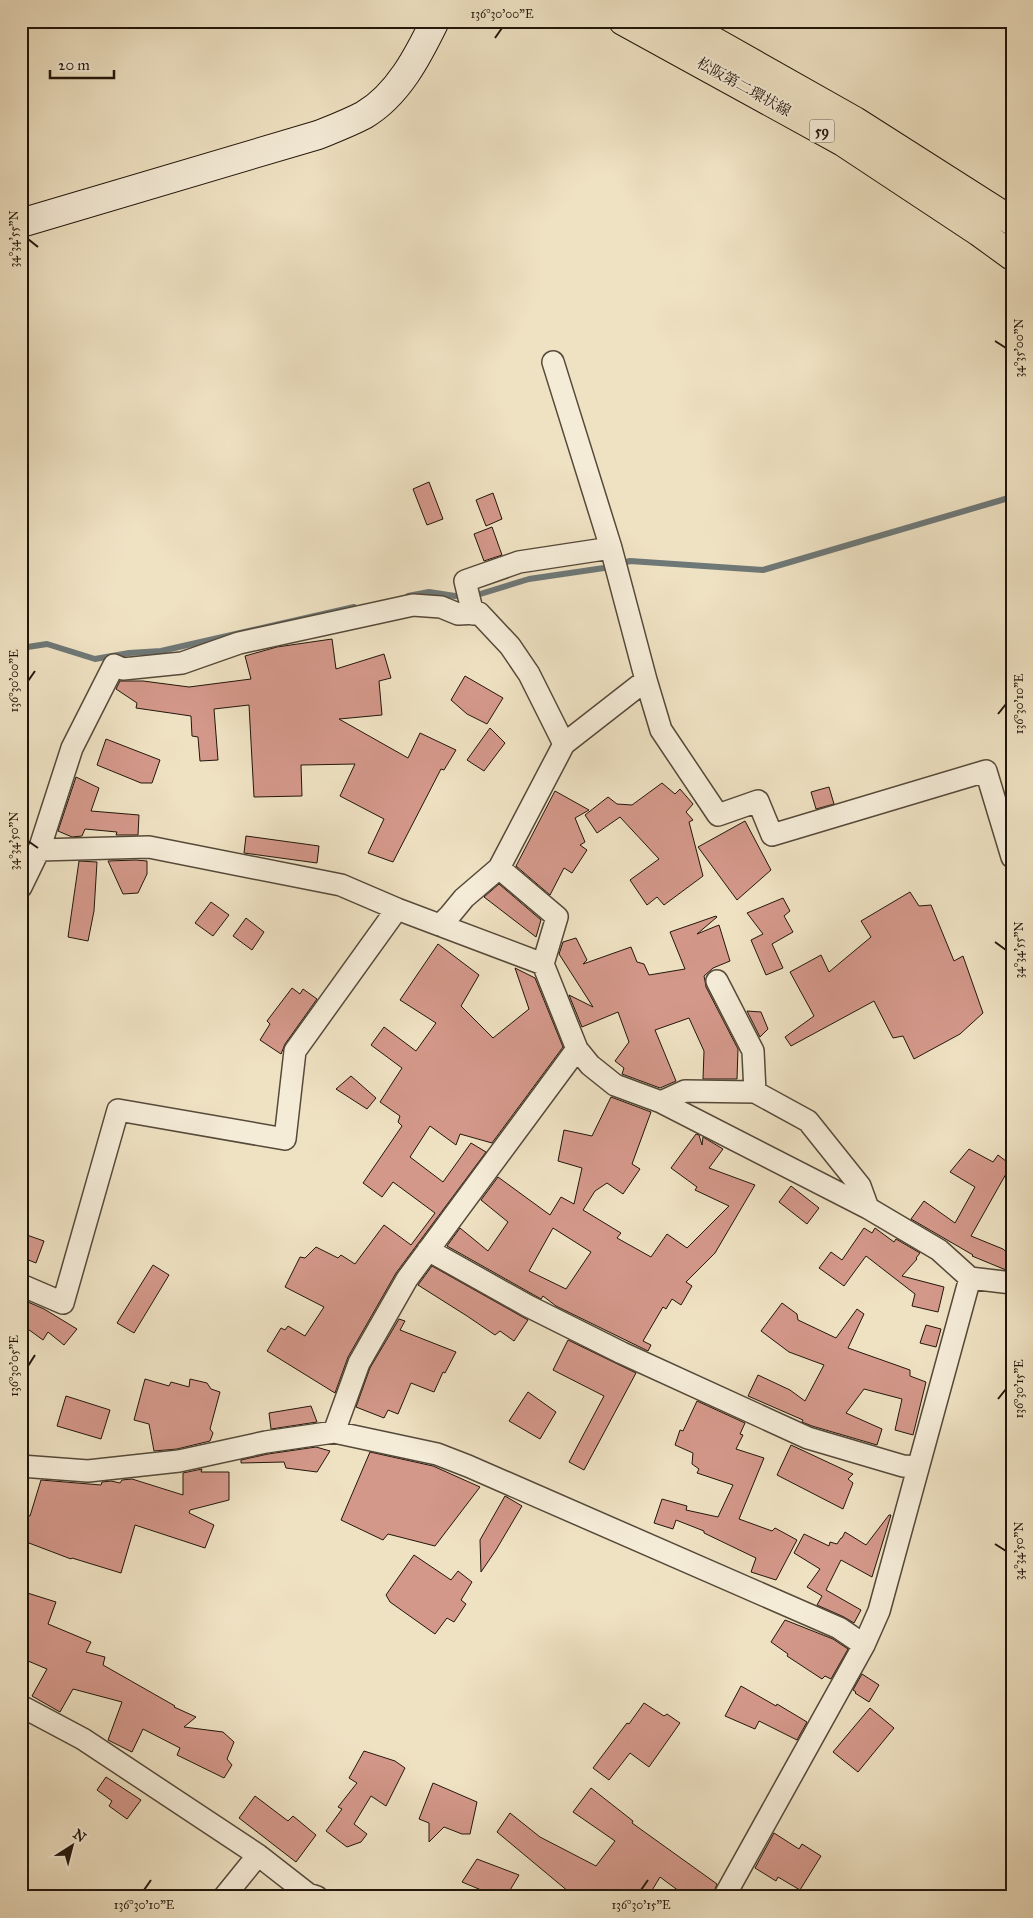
<svg xmlns="http://www.w3.org/2000/svg" width="1033" height="1918" font-family="'IM FELL Great Primer','Noto Serif JP',serif">
	<rect width="100%" height="100%" fill="#efe2c3"/>
	<filter id="stains"><feTurbulence type="fractalNoise" baseFrequency=".004" numOctaves="4"/><feColorMatrix values="0 0 0 0 .2 0 0 0 0 .09 0 0 0 0 .02 0 0 0 .5 -.17"/></filter>
	<radialGradient id="worn" r=".72"><stop offset=".6" stop-color="#630" stop-opacity="0"/><stop offset="1" stop-color="#630" stop-opacity=".3"/></radialGradient>
	<g fill="none" stroke-linecap="round" stroke-linejoin="round">
		<path stroke="#6e7877" stroke-width="6" d="M408,596L429,592L455,596L477,595L529,579L604,568L630,561L763,570L1012,497
			M21,648L47,644L95,659L129,653L161,651L354,607"/>
	</g>
	<path fill="#d4988a" stroke="#22160b" fill-rule="evenodd" d="M429,482L443,519L427,525L413,489Z
		M493,493L502,519L486,526L476,500Z
		M492,527L502,555L484,561L474,534Z
		M332,639L336,669L384,654L391,678L379,681L382,715L339,719L408,758L420,733L456,750L444,770L441,769L393,862L368,853L384,819L340,796L355,764L301,765L302,796L254,797L249,705L214,709L218,760L200,761L198,737L192,736L191,716L136,708L137,703L116,689L120,681H143L189,687L251,679L245,656L277,647Z
		M465,676L503,698L487,724L467,714L451,700Z
		M490,728L505,743L484,771L467,760Z
		M106,739L160,760L152,783H141L97,765Z
		M76,777L99,788L91,811L139,815L138,835H116L117,832L85,829L82,836L72,837L58,831Z
		M662,783L675,794L680,789L693,804L686,812L693,820L689,822L703,876L664,905L657,897L647,905L630,880L659,859L620,817L597,833L585,815L608,797L617,804L632,805Z
		M829,787L834,804L816,809L811,792Z
		M555,791L589,810L575,818L585,842L580,845L587,850L572,873L564,868L550,895L516,866Z
		M745,821L771,870L737,900L698,847Z
		M246,836L319,846L317,863L244,853Z
		M136,860L147,861V874L138,893L123,894L108,861Z
		M79,861L97,862L94,911L88,941L68,937Z
		M499,884L541,920L536,937L484,897Z
		M910,892L919,906L931,905L954,961L963,956L983,1013L960,1034L914,1059L903,1036L893,1038L874,1001L791,1046L785,1037L814,1016L790,972L821,955L829,972L871,937L861,921Z
		M783,898L790,911L784,916L793,932L772,944L783,968L766,975L751,940L763,934L747,913Z
		M211,902L229,915L213,936L195,923Z
		M716,916L717,917L697,934L719,925L730,961L713,968L704,976L705,981L706,987L738,1049L737,1079H703L704,1051L689,1018L655,1030L676,1081L660,1088L622,1074L624,1068L615,1061L629,1042L618,1012L582,1027L569,995L593,1007L559,954L563,942L576,938L587,960L583,964L631,947L637,962L644,964L649,975L685,969L670,932Z
		M246,918L264,932L252,950L233,936Z
		M438,944L479,975L461,1006L493,1038L529,1009L515,968L535,978L563,1047L492,1143L460,1134L456,1145L430,1126L410,1157L443,1182L471,1143L486,1152L396,1273L348,1357L335,1393L267,1351L281,1328L285,1330L288,1326L305,1336L324,1307L285,1287L300,1257L305,1258L316,1247L338,1258L341,1255L355,1264L384,1225L411,1245L435,1213L393,1182L382,1197L363,1183L402,1126L398,1122L400,1116L380,1102L402,1068L371,1045L384,1027L416,1051L436,1023L400,1000Z
		M292,988L300,994L303,989L317,999L285,1044L281,1054L260,1040L270,1024L267,1021Z
		M747,1011L761,1012L768,1029L760,1037Z
		M351,1076L376,1098L367,1109L336,1089Z
		M611,1097L651,1112L632,1164L640,1169L623,1194L607,1183L595,1191L583,1210L621,1233L617,1238L651,1257L667,1234L687,1248L729,1206L695,1190L697,1187L671,1168L696,1134L699,1135L702,1145L703,1137L723,1149L709,1168L755,1185L715,1253L686,1282L692,1286L681,1305L672,1299L666,1309L663,1307L643,1341L651,1345L648,1351L556,1306L543,1296L541,1299L534,1295L447,1246L460,1228L488,1251L508,1222L481,1200L498,1177L550,1215L561,1197L574,1204L582,1168L558,1161L564,1130L592,1136ZM553,1228L591,1252L566,1289L529,1271Z
		M969,1149L993,1162L998,1155L1011,1165L971,1236L1003,1249L1011,1256L1006,1270L972,1256L973,1255L911,1219L924,1201L955,1223L975,1187L950,1172Z
		M791,1186L819,1208L807,1224L779,1202Z
		M864,1228L872,1233L875,1228L894,1242L896,1239L920,1253L916,1258L917,1259L902,1276L944,1287L938,1312L912,1306L915,1294L866,1256L844,1286L819,1268L831,1252L842,1260Z
		M21,1233L44,1241L36,1263L21,1257Z
		M153,1265L169,1275L134,1333L117,1323Z
		M432,1266L528,1320L514,1341L500,1331L495,1335L467,1316L418,1285Z
		M21,1299L44,1309L77,1329L64,1345L48,1332L43,1340L21,1324Z
		M782,1303L797,1314L798,1320L836,1338L857,1309L864,1314L848,1348L910,1370V1376L926,1382L913,1435L895,1430L902,1399L864,1389L846,1413L882,1429L877,1445L812,1426L802,1422L803,1420L748,1396L758,1375L790,1390L805,1401L824,1365L789,1352L761,1331Z
		M399,1319L405,1321L400,1330L456,1352L445,1373L443,1372L434,1392L411,1383L398,1414L388,1410L384,1418L356,1407L370,1368Z
		M926,1325L941,1329L936,1347L920,1343Z
		M568,1340L636,1373L584,1470L569,1462L604,1396L553,1370Z
		M145,1379L169,1386L171,1382L189,1387L190,1379L207,1383L211,1389L220,1392L210,1429L213,1433L210,1441L177,1449L154,1451L149,1424L134,1420Z
		M528,1392L556,1412L540,1439L509,1421Z
		M66,1396L110,1410L101,1439L57,1426Z
		M697,1401L745,1423L740,1434L743,1435L736,1449L764,1458L739,1519L772,1531L775,1528L797,1540L776,1580L751,1572L756,1558L704,1533V1531L676,1520L673,1529L654,1523L662,1499L687,1506L686,1510L718,1517L733,1485L697,1473L699,1469L692,1464L693,1453L675,1445L680,1430L683,1431Z
		M311,1406L317,1422L271,1429L269,1413Z
		M791,1445L853,1474L848,1479L853,1483L843,1509L777,1475Z
		M316,1447L330,1451L317,1472L286,1468L284,1462L241,1463V1460L268,1454Z
		M370,1452L433,1466L480,1487L435,1546L388,1534L383,1540L341,1520Z
		M202,1469L201,1472H229V1500L190,1510L189,1513L214,1525L205,1548L135,1525L121,1573L72,1558L71,1559L21,1540V1514L30,1516L41,1480L101,1485L102,1482L111,1481L120,1483L122,1480L132,1479L183,1495V1473Z
		M505,1496L522,1506L496,1550L481,1572L480,1540Z
		M889,1515H891L872,1577L841,1560L826,1590L861,1610L854,1623L844,1617L817,1605L822,1596L807,1587L820,1569L794,1553L804,1534L829,1546L830,1542L837,1544L841,1538H842L845,1532L866,1545Z
		M414,1555L451,1580L458,1571L472,1582L461,1600L466,1604L454,1622L447,1618L435,1634L390,1602L386,1595Z
		M21,1591L56,1602L48,1624L91,1642L86,1652L105,1657L103,1665L175,1706L174,1707L196,1717L184,1727L223,1732L234,1742L227,1759L232,1765L224,1778L177,1755L180,1748L143,1729L132,1752L108,1740L122,1702L73,1689L60,1712L32,1696L47,1669L21,1658V1650L27,1632L21,1629Z
		M785,1620L833,1639L848,1649L831,1679L825,1676L822,1679L787,1656L788,1654L771,1642Z
		M862,1674L879,1685L869,1702L855,1693L856,1692L853,1690Z
		M741,1686L776,1706L777,1704L807,1722L797,1740L759,1721L755,1729L725,1716Z
		M644,1703L664,1716L667,1714L680,1723L649,1767L630,1753L609,1780L593,1768L627,1723L629,1724Z
		M870,1708L894,1728L858,1772L833,1752Z
		M364,1751L395,1761L405,1768L386,1806L371,1796L354,1824L367,1834L361,1842L347,1847L326,1831L342,1809L338,1807L357,1783L349,1778Z
		M106,1777L141,1800L127,1819L109,1806L112,1801L97,1790Z
		M433,1783L477,1802L470,1834H462L444,1827L429,1842V1823L419,1819Z
		M591,1788L633,1821L632,1823L717,1884L712,1897H687L660,1877L648,1897H575L497,1832L510,1813L540,1837L596,1866L615,1841L573,1812Z
		M255,1796L288,1821L293,1816L316,1835L296,1862L239,1818Z
		M774,1833L799,1849L802,1844L821,1856L800,1890L778,1877L776,1881L755,1868Z
		M477,1859L519,1875L506,1897H498L462,1882Z"/>
	<g fill="none" stroke-linecap="round" stroke-linejoin="round">
		<defs>
			<path id="street" d="M553,362L611,548L646,680
				M473,614L465,581L519,562L611,548
				M1012,857L986,771L772,835L758,801L718,815L661,730L646,680L564,744L499,868L557,917L543,964L577,1049L590,1065L615,1085L661,1102L868,1208L939,1250L970,1278L1012,1283
				M30,858L39,850L149,847L341,885L397,909L543,964
				M21,887L39,850L72,748L114,665L123,669L182,663L239,643L413,605L441,607L458,614L479,613L510,646L529,674L564,744
				M440,925L450,915L464,898L499,868
				M717,981L753,1051L755,1092
				M661,1102L685,1091L755,1092L808,1121L860,1186L868,1208
				M428,1250L528,1306L622,1353L808,1438L903,1466L918,1467
				M21,1285L63,1303L118,1110L285,1139L295,1051L397,909
				M334,1432L359,1363L407,1279L577,1049
				M21,1466L88,1471L179,1461L266,1442L334,1432L437,1454L468,1466L839,1628L864,1645
				M21,1706L83,1739L258,1855L308,1894L317,1897
				M224,1897L258,1855
				M724,1897L864,1645L879,1611L970,1278"/>
			<path id="secondary" d="M21,223L318,135C333,129 349,123 364,115C398,95 418,56 435,21"/>
			<path id="primary" d="M623,21L843,142L979,232L1012,256
				M678,21L855,121L1012,221"/>
		</defs>
		<use href="#street" stroke="#554939" stroke-width="24"/>
		<use href="#secondary" stroke="#22160b" stroke-width="30"/>
		<use href="#primary" stroke="#22160b" stroke-width="30"/>
		<use href="#street" stroke="#f5ecd8" stroke-width="21"/>
		<use href="#secondary" stroke="#f5ecd8" stroke-width="28"/>
		<use href="#primary" stroke="#efe2c3" stroke-width="28"/>
	</g>
	<path fill="none" stroke="#22160b" stroke-width="2" d="M495,38L502,28M28,239L38,247M995,341L1006,348M28,681L35,671M998,714L1006,704M28,841L38,848M995,942L1006,950M28,1366L35,1355M998,1399L1006,1389M995,1544L1006,1551M144,1890L151,1880M641,1890L648,1880"/>
	<g text-anchor="middle" dominant-baseline="central" stroke-width="4" stroke-linejoin="round" paint-order="stroke">
		<rect fill="#f5ecd8" stroke="#615648" stroke-width="1" x="809.5" y="119.5" width="25" height="23" rx="4"/>
		<g font-size="14" font-weight="bold" fill="#22160b">
			<text x="822" y="131">59</text>
		</g>
		<g font-size="15" fill="#22160b" stroke="#f5ecd8">
			<text transform="translate(744 87) rotate(29)">松阪第二環状線</text>
		</g>
	</g>
	<rect width="1033" height="1918" fill="none" stroke="#efe2c3" stroke-width="55"/>
	<g transform="translate(72 1846) rotate(36)" stroke="#f5ecd8" stroke-width="4" paint-order="stroke">
	<path d="M0-4L9 19L0 12L-9 19Z" fill="#22160b"/>
	<text y="-8" font-size="14" font-weight="bold" text-anchor="middle" fill="#22160b">N</text>
	</g>
	<path d="M50 70v8h64v-8" fill="none" stroke="#22160b" stroke-width="2.5"/>
	<text x="58" y="70" font-size="15" fill="#22160b" stroke="#f5ecd8" stroke-width="4" paint-order="stroke">20 m</text>
	<rect x="28" y="28" width="978" height="1862" fill="none" stroke="#22160b" stroke-width="2"/>
	<g font-size="12" text-anchor="middle" fill="#22160b">
		<text x="502" y="18">136°30'00"E</text>
		<text transform="translate(14 239) rotate(-90)" y="4">34°34'55"N</text>
		<text transform="translate(1019 348) rotate(-90)" y="4">34°35'00"N</text>
		<text transform="translate(14 681) rotate(-90)" y="4">136°30'00"E</text>
		<text transform="translate(1019 704) rotate(-90)" y="4">136°30'10"E</text>
		<text transform="translate(14 841) rotate(-90)" y="4">34°34'50"N</text>
		<text transform="translate(1019 950) rotate(-90)" y="4">34°34'55"N</text>
		<text transform="translate(14 1366) rotate(-90)" y="4">136°30'05"E</text>
		<text transform="translate(1019 1389) rotate(-90)" y="4">136°30'15"E</text>
		<text transform="translate(1019 1551) rotate(-90)" y="4">34°34'50"N</text>
		<text x="144" y="1909">136°30'10"E</text>
		<text x="641" y="1909">136°30'15"E</text>
	</g>
	<rect width="100%" height="100%" filter="url(#stains)"/>
	<rect width="100%" height="100%" fill="url(#worn)"/>
</svg>
